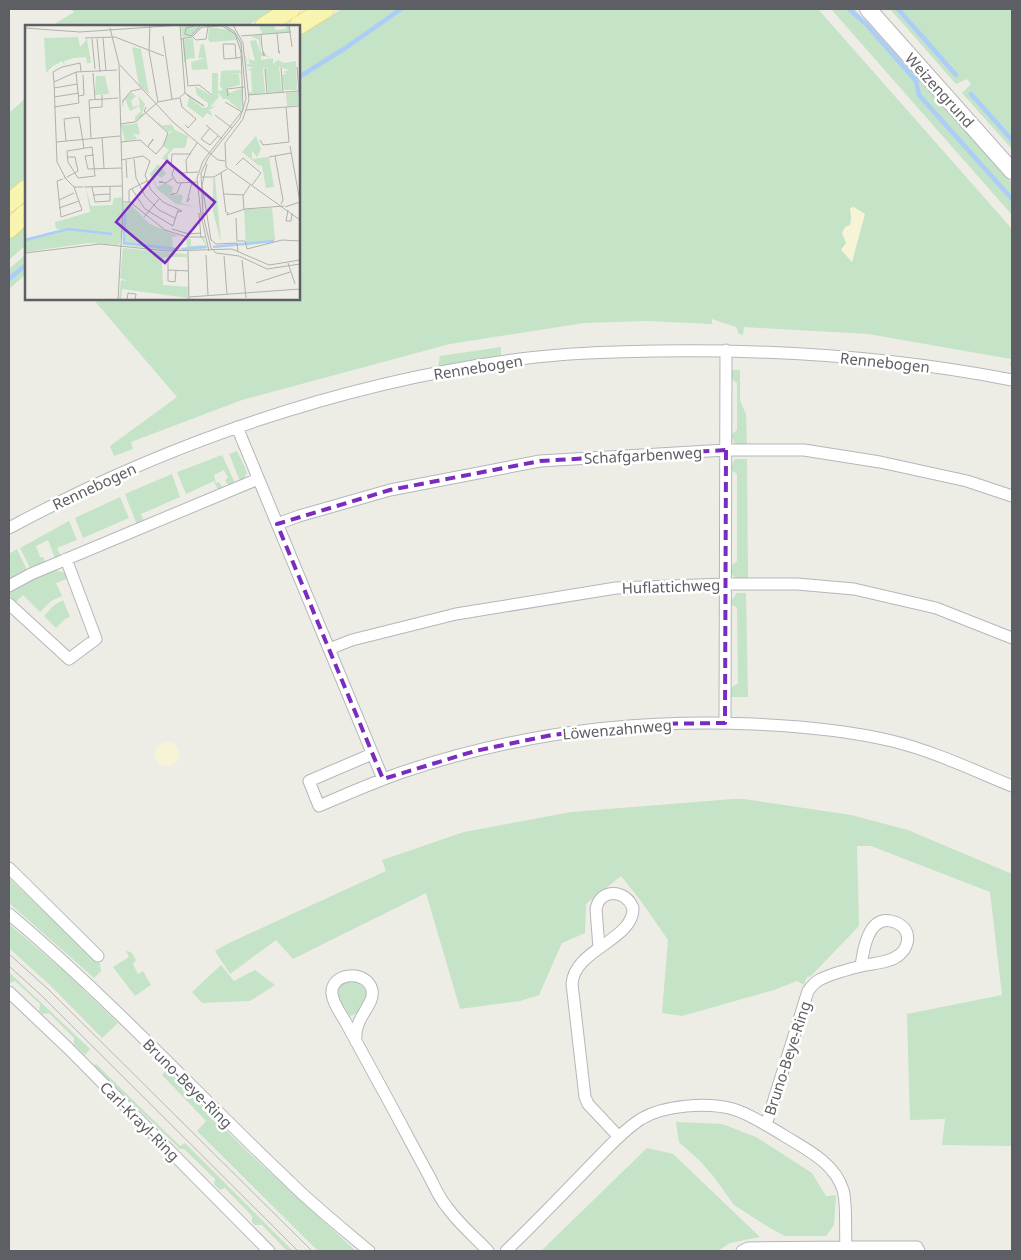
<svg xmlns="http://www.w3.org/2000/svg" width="1021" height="1260" font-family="'Noto Sans',sans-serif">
	<rect width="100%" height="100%" fill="#eeede5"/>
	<path fill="#c4e3c7" d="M71,9H274L247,26H51L74,12Z
		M342,9H818L1012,229V366H1010L1011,359L868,334L744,327L743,335L739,334L736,327L712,319V324L646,321L584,323L450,344L242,400L131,442L133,449L114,456L110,446L177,397L93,299H299V36Z
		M831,9H854L932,91L1012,183V215Z
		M890,9H1012V149L962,93L971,84L967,79L956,84Z
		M26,98V178L9,192V113Z
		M26,222V245L9,260V238Z
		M26,254V274L9,289V269Z
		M501,347V357L438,366L440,356Z
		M730,370H740V400L746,414L747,445L735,444L731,435L737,430V383L731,378Z
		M237,451L247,472L244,479L240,481L229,454Z
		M222,455L235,483L229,486L225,480L228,478L224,470L214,475L216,483L219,482L223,488L218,490L214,481L186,494L177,472Z
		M735,459H747L748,580H737L731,573V566L737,561V474L730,469Z
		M172,474L180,497L141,514L144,521L137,525L125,494Z
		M120,497L129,518L83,538L75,518Z
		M69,521L77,540L57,548L61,556L55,558L48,540L36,546L40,557H43L46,563L30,568L20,548Z
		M17,549L27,570L9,579V554Z
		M55,570L66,573L69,578L56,583L62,596L51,601L40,612L23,595L15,603L11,599L9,591Z
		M737,593H746L748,697H731L732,687L738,683L737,608L731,604V601Z
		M63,600L70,617L65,619L56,628L44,616L53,606Z
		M733,799H744L851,815L908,830L1012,874V1146L942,1145L945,1119L910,1120L907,1014L1002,995L990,892L871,846H857L859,926L811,976L807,977L804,985L797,981L774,990L682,1016L662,1013L668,940L641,901L621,876L586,904L585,933L562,943L539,995L520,1001L460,1009L426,893L293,959L276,940L230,974L215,951L229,943L386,871L382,860L464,832L571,812Z
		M9,878L100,964L101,971L94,978L9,903Z
		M9,924L64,971L118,1023L102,1038L52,987L9,948Z
		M126,951L131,952L136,960L133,964L138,974L143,971L151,985L135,996L113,967L129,957Z
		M221,965L234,981L255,970L275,985L250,1001L202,1003L192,992Z
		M9,972L90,1049L85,1055L74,1044V1038L49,1013L43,1014L39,1011L40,1004L15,981L10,983L9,982Z
		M349,980L358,982L366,990C366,1000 360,1014 350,1016C341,1002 329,990 349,980Z
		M96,1064L180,1146L185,1143L293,1251H287L262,1225H255L252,1222V1216L225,1188L220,1190L214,1184L215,1179L184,1149H180L94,1066Z
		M166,1071L252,1156L356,1251H318L197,1131L206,1121L162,1075Z
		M676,1122L722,1124L756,1137L812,1173L826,1196L836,1195L834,1225L826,1236H785L770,1228L734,1205L714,1177L700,1161L679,1142Z
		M647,1148L673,1154L760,1237L730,1243L718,1251H541Z"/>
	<path fill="#f7f3d7" d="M854,207L865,214L852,262L841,250L846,243L842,233L845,227L850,225L851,219L850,208Z
		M155 754a12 12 0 1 1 24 0a12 12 0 1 1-24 0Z"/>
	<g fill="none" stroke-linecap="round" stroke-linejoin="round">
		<path stroke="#abcdf7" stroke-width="4.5" d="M849,9L866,24L916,81L919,95L1012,199
			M898,9L956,75
			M299,77L344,49L401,9
			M971,94L1012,140
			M9,279L26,265"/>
		<defs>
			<path id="minor" d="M237,427L383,779
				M277,524L299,516L390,490L540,461L726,450H804L880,462L967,481L1012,496
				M9,528C167,443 341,383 520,359C565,353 610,352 655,351C776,349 894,357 1012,380
				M9,586L31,574L258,479
				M9,604L69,659L96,639L66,559
				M329,649L352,640L456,614L616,588L725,584H797L854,589L936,608L1012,638
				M725,723L726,350
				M372,754L309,781L319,806C347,794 374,782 403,772C515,734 635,719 753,724C799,726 847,730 892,741C933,751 973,770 1012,786
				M9,868L98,956
				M9,914C108,997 195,1092 289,1181C314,1206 342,1228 369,1251
				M599,948L596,909C600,888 626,889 633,908C634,940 574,949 572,984L585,1097L588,1104L619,1137
				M9,992L68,1048L269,1251
				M356,1042C353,1017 375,1006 372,990C367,969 330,972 332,994C333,1003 340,1013 345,1021C357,1043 369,1065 381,1087C397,1116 412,1145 428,1174C434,1185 439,1198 447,1207C458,1223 475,1237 488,1251
				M766,1125L808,991C811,987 815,982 819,980C831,974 853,968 866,965C877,963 891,962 899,955C907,949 911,937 904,928C900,924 896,922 891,921C868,916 863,951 861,966
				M506,1251C534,1224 561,1196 588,1168C605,1151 621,1132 641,1119C664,1105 707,1102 733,1109C750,1114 768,1126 783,1135C806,1149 835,1163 843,1190C847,1202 845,1233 846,1247
				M742,1251L748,1248L846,1247H917L919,1251"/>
			<path id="secondary" d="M868,9L1012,171"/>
			<path id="primary" d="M264,26L291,9
				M298,26L325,9
				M9,203L26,189
				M9,229L26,213"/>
		</defs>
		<use href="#minor" stroke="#b5b6bb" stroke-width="13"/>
		<use href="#secondary" stroke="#b6b8bd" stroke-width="18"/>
		<use href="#primary" stroke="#e5d067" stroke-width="19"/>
		<use href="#minor" stroke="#fff" stroke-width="11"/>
		<use href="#secondary" stroke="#fff" stroke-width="16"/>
		<use href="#primary" stroke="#f8f5b0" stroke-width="18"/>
		<path stroke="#b5b6b6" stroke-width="1" d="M9,954L48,989L312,1251
			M9,966L42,996L298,1251"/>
	</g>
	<path fill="none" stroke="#7b2cbf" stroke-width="4" stroke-dasharray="10 6" stroke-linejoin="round" d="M726,450L725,723L649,724L552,735L475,751L383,779L277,524L390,490L540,461Z"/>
	<g text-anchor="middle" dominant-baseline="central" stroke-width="5" stroke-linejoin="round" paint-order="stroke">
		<g font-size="15" fill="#5d5f64" stroke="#fff">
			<text transform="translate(940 90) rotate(48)">Weizengrund</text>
			<text transform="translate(885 362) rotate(6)">Rennebogen</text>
			<text transform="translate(478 367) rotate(-9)">Rennebogen</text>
			<text transform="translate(643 455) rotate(-3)">Schafgarbenweg</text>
			<text transform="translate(94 486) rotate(-25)">Rennebogen</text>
			<text transform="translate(671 586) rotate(-2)">Huflattichweg</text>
			<text transform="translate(617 729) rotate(-5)">Löwenzahnweg</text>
			<text transform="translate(787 1058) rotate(-72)">Bruno-Beye-Ring</text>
			<text transform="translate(188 1083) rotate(45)">Bruno-Beye-Ring</text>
			<text transform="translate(140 1121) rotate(45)">Carl-Krayl-Ring</text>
		</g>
	</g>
	<g transform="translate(25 25)">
		<rect width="275" height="275" fill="#eeede5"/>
		<path d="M160,0H199L206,4L213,11L215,16L217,26L218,40L214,17L211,11L206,5L212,15L185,17L183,14L184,2L205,5L196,0L177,1L167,11L158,13L156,2ZM234,0H248L251,5L261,4V0H264L265,7L237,9ZM235,10L236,27H235L245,32L236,31V35L248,33V39L253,35L259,38L271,36L272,65H259L257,50L262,48L257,47L265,45L254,42L257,67L243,68L240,43L238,44L240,68L224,70L223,65L224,67H227L226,46L221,43L224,44L229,42H222L220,31H221L222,39H226L224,38L222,20L224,34L230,36L225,16L231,15L235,27L234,15L225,11ZM53,12L55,22L62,14L66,38H62L61,32L49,33L39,36L40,41L37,36L28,41L21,48L19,13ZM168,13L170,33L162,34L159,38L158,15ZM176,19H179L183,44L167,45L166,37L180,33H173ZM107,22L116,24L124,69L114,60ZM214,45L217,48L207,49H214L215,60L202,63L204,68L218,63L216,86L202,74H198L193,67L194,72L185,82L191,81L183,86H186L187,91L182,88L178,93L162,81L164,72L178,83L183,82V78L172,70L170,61L187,71V48H193V66L198,65L195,61L196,46ZM71,51H80L84,69L70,70ZM106,67L111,71L106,76L108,82L115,80L113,71L120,79L117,88L120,89L110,96V92L116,86L114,81L105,86L100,74L97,83V76ZM273,67L274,80L262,81L261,68ZM120,89L112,98L115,107L113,110L108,108L112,114L100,116L96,100L110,99ZM140,92L134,97L136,100H146L142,93L150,105L163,111L160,123H149L143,130L144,139L137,133L144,125L138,121L144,108L149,106L143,107L133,98L134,97ZM231,111L236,124L232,132L227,126V134L235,133L236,137L235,133L244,132L249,162L241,163L237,141L233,140L217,127ZM133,139L141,148L137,153L132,150L129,155L132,162L141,158L148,162L146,171L155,169L158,171L156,178L171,182L151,179L132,164L125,149ZM188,153H190L196,218L188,186ZM61,163L66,181L87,180L89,173L97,172L98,206L94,220L64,218L0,227V214L37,204H31L30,197L65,187ZM103,177L125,199L153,211L147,212L148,223H162L161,213L166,214V221L181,220L176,213H179L183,223L147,226L98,220L99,179ZM247,183L250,215L221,221L219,184ZM98,223L162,229L161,236V232H139L137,239L138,260L164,262L163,273L97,264L96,275H94L96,255L103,256L95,253Z" fill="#c4e3c7"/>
		<path fill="none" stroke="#abcdf7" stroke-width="2.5" d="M99,212V218L151,224M99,212L100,189M0,215L43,204L87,209M188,222L249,216M157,224L181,222"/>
		<path fill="none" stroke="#b0b0ad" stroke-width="1" d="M125,0L124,26L133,77M173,0L161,3L160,9L166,11L176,0M199,0L209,6L216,18L221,74L215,93L183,133L176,148L178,190L186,223L191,228L214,231L242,244L275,239M208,0L218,18L224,75L218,94L200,118L201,142L275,195M264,0L267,22M0,3L55,7L156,0M85,3L94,39L98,185M252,8L254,28H255L253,25M236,10L237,22L238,27V30H240L238,27M138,11L147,74M216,11L266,7M168,12L171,15L181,14L183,2M60,13L90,12L139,31M78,13L81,46M67,14L70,44M72,14L75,47M156,14L167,12L177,2L197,1L210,9L216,27L218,85L178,136L172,153L176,190L184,226M158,14L163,60M211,33L210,19H198L199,34L213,33L216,32M95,40L148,97L193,135L200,136M272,42L275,81M256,43L258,67M240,44L242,69M68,48L70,74M29,57L28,47L37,42L55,38L56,46M162,61L174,60L187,70M29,63L52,59M160,68L179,81L162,70M223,70L274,66M54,71L59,70L58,50M203,71L202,64L219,62M29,72L54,68M155,73L157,82L171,94L163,103L160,100M97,77L106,66L116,64M200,77L217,87M29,82L54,78L51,47M64,83L77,82V70M221,85L275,81M190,90L207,103M95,99L110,97L133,77L154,73L160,68L155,0M181,100L197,114M185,103L176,114L185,120L193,111M77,112L79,143M66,113L64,75L93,73M235,115L238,120L264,117L261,82M41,116L39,94L54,92L59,123M31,117L95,111M96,117L115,115L131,129L138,121L143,108L119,86L121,82M265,121L275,177M67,122L70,151L53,153L43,137L42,126ZM123,122L124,120L128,115V114L124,120M166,129H147L146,141L156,148L173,147M69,130L60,131L63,144L97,143M250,131L258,175L256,179M244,132L266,128M109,134L111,153L120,171L134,185L150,193M96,135L118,131L125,136L120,150L126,165L138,177L157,186L152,187M101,135L102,153M182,139L177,160L186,215L191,219L212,218L213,227M211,140L218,133L236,148L227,160M149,144L147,150L152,158L172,157M162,148L161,135L172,118M196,148L201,188M39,151L41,154L32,137L29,57L51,47L92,45M42,152L53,146L50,132H42M177,152H189L202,144M38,154L32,156L36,192L57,185L49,162M41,154L49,162H58M138,157H134L141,158L148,153M59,162L97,161M67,162L70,177L85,176V161M107,164L120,184L148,201M149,168L146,170L152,168L156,158M199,169L219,170M68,170L85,169M165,173L162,177L167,157M34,175L49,168M98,177H105L140,205L162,212H180M104,177V165L122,156M260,182L275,177M34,183L54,176M219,184L218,171L225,160M263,185L261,196H266L267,188M203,187L202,190L220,184L259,181M174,188L176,213M119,192L134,174M211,193L212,216M148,201L153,185M147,204L164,209L176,208M212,216H220L222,224L257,215L275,216M163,226L164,275M0,228L75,219L143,226L207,224L244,240L275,235M181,230L183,270M199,231L202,269M143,235V256L150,257L151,245M217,235L221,273M263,238L270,259M143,245L164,246M231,258L265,247M164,272L275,264M93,275L98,184M102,275L103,268L111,269L110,275"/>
		<path fill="#7b2cbf" fill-opacity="0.15" stroke="#7b2cbf" stroke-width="2.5" d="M142,136L190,177L140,238L91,197Z"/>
		<rect width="275" height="275" fill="none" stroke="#5d5f64" stroke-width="2.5"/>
	</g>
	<rect width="1021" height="1260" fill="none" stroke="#5d5f64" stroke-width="20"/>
</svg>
